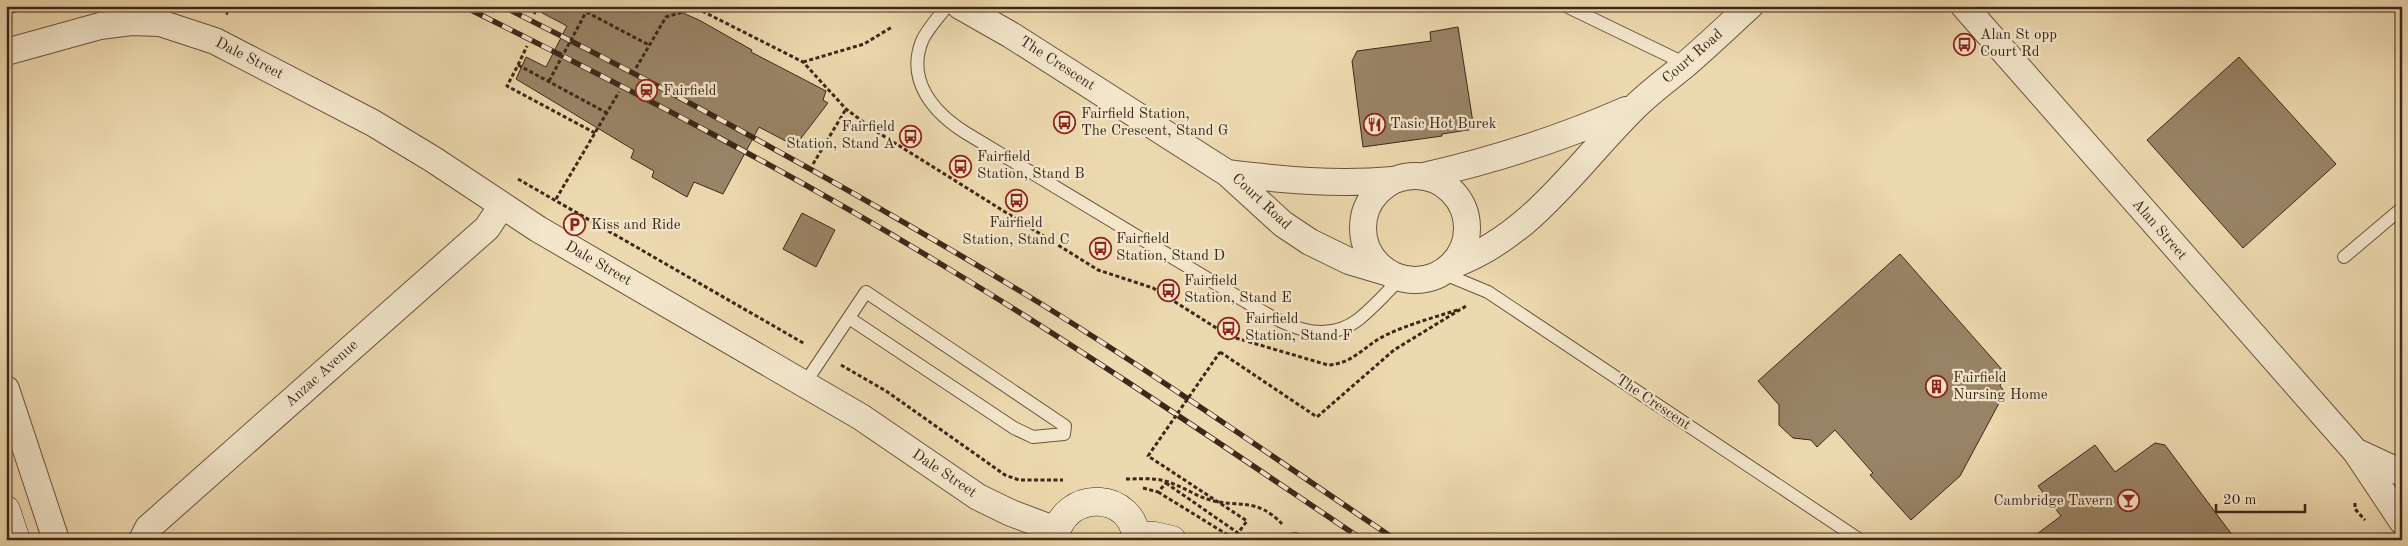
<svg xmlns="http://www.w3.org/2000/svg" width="2408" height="546" font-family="'Old Standard TT',serif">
	<rect width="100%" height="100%" fill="#edd9af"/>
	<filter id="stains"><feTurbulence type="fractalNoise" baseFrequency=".004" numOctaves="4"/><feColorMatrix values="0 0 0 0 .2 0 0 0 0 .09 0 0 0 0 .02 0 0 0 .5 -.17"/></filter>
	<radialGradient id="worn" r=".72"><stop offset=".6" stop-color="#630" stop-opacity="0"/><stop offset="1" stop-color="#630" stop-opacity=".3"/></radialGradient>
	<path fill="#998467" stroke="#3e2719" d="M529,6H667L699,20L752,50L751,52L826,91L823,100L828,103L795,146L759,127L723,194L694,182L687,197L652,177L654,171L631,158L634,150L516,79L526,57L546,67L567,26Z
		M1458,27L1474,129L1442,134V136L1363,147L1352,61L1357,51L1431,41L1430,32Z
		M2239,57L2336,164L2243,248L2147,140Z
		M802,213L835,230L816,267L783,249Z
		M1900,254L2005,373L2000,386L2005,392L1960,476L1911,520L1870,475L1873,473L1835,430L1817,447L1811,440L1793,438L1779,425V405L1758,381Z
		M2155,443L2165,445L2236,540H2029L2061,516L2038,486L2095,445L2115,472Z"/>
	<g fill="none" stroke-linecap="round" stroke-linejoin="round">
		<defs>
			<path id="service" d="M947,6C939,17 927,29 922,41C906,81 934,113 966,133L1243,300C1278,321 1321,349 1359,319C1374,307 1387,292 1401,278
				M1566,6L1686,64
				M2344,257L2402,208
				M1442,273L1488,292L1860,540
				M805,383L866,292L1065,426L1064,434L1033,437L1014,428L849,318
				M1295,540V539"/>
			<path id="minor" d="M960,6L1011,35L1227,173L1283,224L1310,242L1349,261L1386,272
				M1964,6L2356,452L2402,521
				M6,52L100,26L131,22L160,23L215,41L373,123L434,160L538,229L861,417L978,497L1011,513L1056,530
				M1227,173C1283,180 1337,185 1393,180
				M1363 228a52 52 0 1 1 104 0a52 52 0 1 1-104 0Z
				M1424,176C1494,160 1560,139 1626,110
				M1453,265C1533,235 1576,165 1635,107C1650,92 1668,79 1685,65C1707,46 1728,26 1750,6
				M6,389L56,540
				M2359,453L2402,473
				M142,540L148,528L487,228L501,207"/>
			<path id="secondary" d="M6,510L16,540
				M1136,536H1155L1172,540
				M1054,540C1064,485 1136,493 1136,540"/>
		</defs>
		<use href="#service" stroke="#6a543e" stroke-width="14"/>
		<use href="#minor" stroke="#6a543e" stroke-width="28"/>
		<use href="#secondary" stroke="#3e2719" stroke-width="29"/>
		<path stroke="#3e2719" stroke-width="3" stroke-dasharray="4 2.5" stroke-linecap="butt" d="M215,6L228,14
			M575,6L649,45
			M6,14L31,6
			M534,14L538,6
			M803,62L864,44L892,27
			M518,65L527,46
			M636,68L666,17L696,8L803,62L846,109L874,130L1098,270L1153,288L1229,336L1328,365C1353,364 1365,345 1386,335C1409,324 1436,317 1460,309
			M595,133L507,86L518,65L607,113
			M813,164L846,109
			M518,179L805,344
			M556,199L619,92
			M1220,352L1317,417L1394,350L1466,306
			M841,365L886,391L1005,475L1019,480H1063
			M1126,479C1138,479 1150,478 1161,480C1177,483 1192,494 1207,499C1238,509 1256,496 1282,524
			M1143,488L1158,492L1166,483
			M1158,492L1236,540
			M2355,503V509L2365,520"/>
		<use href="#service" stroke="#f3e6cb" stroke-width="12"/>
		<use href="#minor" stroke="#f3e6cb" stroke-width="26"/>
		<use href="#secondary" stroke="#f3e6cb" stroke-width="28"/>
		<defs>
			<path id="rail" d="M463,6C628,88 792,173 949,269C1090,354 1226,448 1363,540
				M502,6C684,97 864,196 1038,302C1160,377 1277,460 1396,540"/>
		</defs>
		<use href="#rail" stroke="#3e2719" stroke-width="5.5"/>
		<use href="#rail" stroke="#f3e6cb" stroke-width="4" stroke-dasharray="11" stroke-linecap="butt"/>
		<path stroke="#3e2719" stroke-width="3" stroke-dasharray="4 2.5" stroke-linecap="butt" d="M549,81L586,12
			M1166,483L1238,533L1247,521L1148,456L1220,352"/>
	</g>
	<defs>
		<symbol id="bus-ring" viewBox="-11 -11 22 22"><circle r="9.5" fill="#f3e6cb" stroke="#8f2418" stroke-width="1.5"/><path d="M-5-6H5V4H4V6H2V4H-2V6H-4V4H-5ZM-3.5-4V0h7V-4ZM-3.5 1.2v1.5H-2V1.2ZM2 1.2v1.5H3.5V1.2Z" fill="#8f2418"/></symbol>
		<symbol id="station-ring" viewBox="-11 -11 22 22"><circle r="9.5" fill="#f3e6cb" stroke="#8f2418" stroke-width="1.5"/><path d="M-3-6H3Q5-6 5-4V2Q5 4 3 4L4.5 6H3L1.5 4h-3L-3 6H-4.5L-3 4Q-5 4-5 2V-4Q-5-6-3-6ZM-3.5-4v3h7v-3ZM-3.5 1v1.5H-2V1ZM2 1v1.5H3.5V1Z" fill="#8f2418"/></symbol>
		<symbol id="restaurant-ring" viewBox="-11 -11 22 22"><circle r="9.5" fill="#f3e6cb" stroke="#8f2418" stroke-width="1.5"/><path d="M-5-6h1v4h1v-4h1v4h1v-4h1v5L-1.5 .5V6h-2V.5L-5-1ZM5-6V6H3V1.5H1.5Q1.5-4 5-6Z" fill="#8f2418"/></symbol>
		<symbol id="parking-ring" viewBox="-11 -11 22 22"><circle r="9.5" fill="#f3e6cb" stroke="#8f2418" stroke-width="1.5"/><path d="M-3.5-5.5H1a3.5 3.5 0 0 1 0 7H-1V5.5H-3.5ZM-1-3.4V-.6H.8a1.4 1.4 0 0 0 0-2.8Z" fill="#8f2418"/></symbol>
		<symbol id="building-ring" viewBox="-11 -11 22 22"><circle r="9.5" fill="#f3e6cb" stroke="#8f2418" stroke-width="1.5"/><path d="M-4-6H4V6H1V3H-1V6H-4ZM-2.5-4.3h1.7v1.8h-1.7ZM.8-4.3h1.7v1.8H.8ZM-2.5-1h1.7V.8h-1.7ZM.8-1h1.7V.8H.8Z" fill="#8f2418"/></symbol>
		<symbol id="bar-ring" viewBox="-11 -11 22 22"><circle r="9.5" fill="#f3e6cb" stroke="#8f2418" stroke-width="1.5"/><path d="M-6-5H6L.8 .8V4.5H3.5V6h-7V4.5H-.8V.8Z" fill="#8f2418"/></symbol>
	</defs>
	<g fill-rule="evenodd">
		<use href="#bus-ring" x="1952" y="32" width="25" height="25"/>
		<use href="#station-ring" x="634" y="78" width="25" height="25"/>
		<use href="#bus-ring" x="1052" y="110" width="25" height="25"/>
		<use href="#restaurant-ring" x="1362" y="112" width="25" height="25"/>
		<use href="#bus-ring" x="898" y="124" width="25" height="25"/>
		<use href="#bus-ring" x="948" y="154" width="25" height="25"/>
		<use href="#bus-ring" x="1004" y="188" width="25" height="25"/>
		<use href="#parking-ring" x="562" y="212" width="25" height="25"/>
		<use href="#bus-ring" x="1088" y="236" width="25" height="25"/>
		<use href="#bus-ring" x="1156" y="278" width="25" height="25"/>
		<use href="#bus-ring" x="1216" y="316" width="25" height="25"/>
		<use href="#building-ring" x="1924" y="374" width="25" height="25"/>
		<use href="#bar-ring" x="2116" y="488" width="25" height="25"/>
	</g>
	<g text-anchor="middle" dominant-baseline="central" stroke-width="4.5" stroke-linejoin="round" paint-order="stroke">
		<g font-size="15" fill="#3e2719" stroke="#f3e6cb" text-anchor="start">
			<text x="1980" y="35">Alan St opp<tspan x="1980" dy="17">Court Rd</tspan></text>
			<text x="663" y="91">Fairfield</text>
			<text x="1081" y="114">Fairfield Station,<tspan x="1081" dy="17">The Crescent, Stand G</tspan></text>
			<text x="1390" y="124">Tasic Hot Burek</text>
			<text x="895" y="127" text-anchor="end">Fairfield<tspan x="895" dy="17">Station, Stand A</tspan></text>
			<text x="977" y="157">Fairfield<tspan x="977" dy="17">Station, Stand B</tspan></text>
			<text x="1016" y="223" text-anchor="middle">Fairfield<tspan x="1016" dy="17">Station, Stand C</tspan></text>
			<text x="591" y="225">Kiss and Ride</text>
			<text x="1116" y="239">Fairfield<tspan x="1116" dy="17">Station, Stand D</tspan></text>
			<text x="1184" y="281">Fairfield<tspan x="1184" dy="17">Station, Stand E</tspan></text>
			<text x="1245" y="319">Fairfield<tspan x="1245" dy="17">Station, Stand F</tspan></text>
			<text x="1953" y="378">Fairfield<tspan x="1953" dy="17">Nursing Home</tspan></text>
			<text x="2113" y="501" text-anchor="end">Cambridge Tavern</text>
		</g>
		<g font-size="15" fill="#3e2719" stroke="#f3e6cb">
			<text transform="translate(1693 57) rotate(-41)">Court Road</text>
			<text transform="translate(249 59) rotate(27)">Dale Street</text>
			<text transform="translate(1057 64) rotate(33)">The Crescent</text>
			<text transform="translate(1261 202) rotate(43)">Court Road</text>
			<text transform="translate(2159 230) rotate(49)">Alan Street</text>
			<text transform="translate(598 264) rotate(30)">Dale Street</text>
			<text transform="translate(322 374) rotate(-42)">Anzac Avenue</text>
			<text transform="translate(1653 403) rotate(34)">The Crescent</text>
			<text transform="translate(944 474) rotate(34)">Dale Street</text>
		</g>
	</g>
	<rect width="2408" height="546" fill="none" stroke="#edd9af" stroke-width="25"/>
	<rect x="8" y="8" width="2393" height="531" fill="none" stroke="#3e2719" stroke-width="2.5"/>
	<rect x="12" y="12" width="2383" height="521" fill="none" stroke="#3e2719"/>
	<path d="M2216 504v8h89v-8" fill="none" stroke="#3e2719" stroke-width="2.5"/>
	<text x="2223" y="504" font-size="15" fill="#3e2719" stroke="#f3e6cb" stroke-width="4" paint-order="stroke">20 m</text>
	<rect width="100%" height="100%" filter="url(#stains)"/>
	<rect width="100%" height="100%" fill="url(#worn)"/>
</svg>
